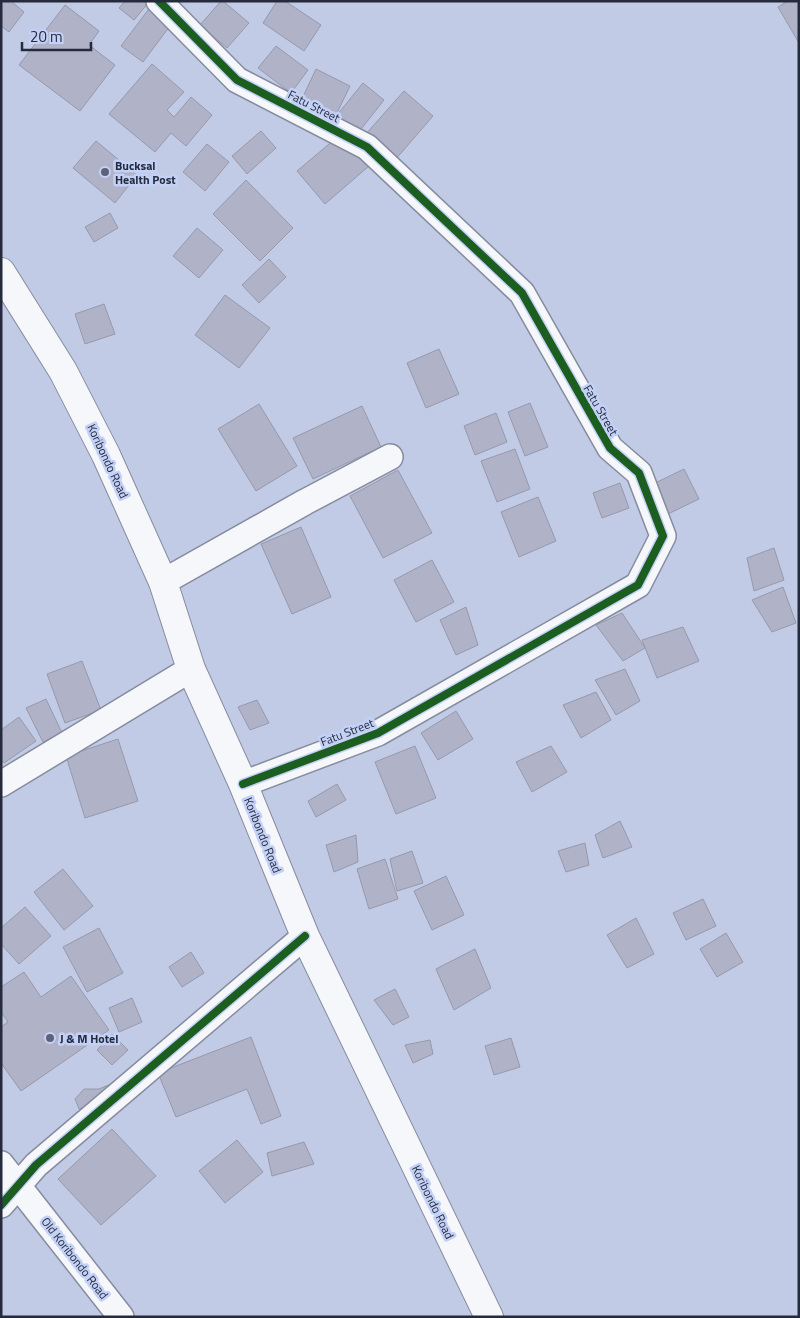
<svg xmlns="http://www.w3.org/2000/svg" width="800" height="1318" font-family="'Titillium Web',sans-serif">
	<rect width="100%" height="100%" fill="#c2cbe5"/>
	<path fill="#b0b3c8" stroke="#9699ad" d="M1,1H11L24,12L9,32L1,26Z
		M125,1H148L149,2L134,20L119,8Z
		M221,1H223L249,23L227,48L200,25Z
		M277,1H285L321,25L304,51L263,23Z
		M788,1H799V43L778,7Z
		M65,5L99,31L89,45L115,65L80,111L19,65Z
		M151,6L173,22L143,62L121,46Z
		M276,46L308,70L291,93L258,68Z
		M152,64L184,92L167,110L174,117L191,97L212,115L186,146L171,133L155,152L109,114Z
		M316,69L350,86L335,117L301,101Z
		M363,83L384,100L358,133L337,115Z
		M404,91L433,116L395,160L365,135Z
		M261,131L276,148L247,174L232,156Z
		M341,134L369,166L325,204L297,171Z
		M96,141L137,175L115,203L73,168Z
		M207,144L229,162L205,191L183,172Z
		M246,180L293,228L260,261L213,214Z
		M110,213L118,228L94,242L85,227Z
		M197,228L223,250L199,278L173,256Z
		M269,259L286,277L259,303L242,285Z
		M225,295L270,328L239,368L195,335Z
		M104,304L115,334L85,344L75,314Z
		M439,349L459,394L426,408L407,363Z
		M530,403L548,447L525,456L508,412Z
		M259,404L297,466L256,491L218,429Z
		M362,406L381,447L313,479L293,438Z
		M496,413L507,442L475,455L464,426Z
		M515,449L530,489L497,502L481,461Z
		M684,469L699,499L666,515L651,485Z
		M398,470L432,533L383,558L350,496Z
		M620,483L629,508L602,518L593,493Z
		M538,497L556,541L519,557L501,512Z
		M301,527L331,597L292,614L261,544Z
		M774,548L784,580L754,591L747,558Z
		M432,560L454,602L416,622L394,580Z
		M783,587L796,623L772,632L752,600Z
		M466,607L478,645L456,655L440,620Z
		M622,613L645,648L623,661L596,625Z
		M683,627L699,661L657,678L642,640Z
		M82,661L101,710L65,723L47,674Z
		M625,669L640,701L616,715L595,680Z
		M596,692L611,720L581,738L563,705Z
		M46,699L62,733L43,742L26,708Z
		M257,700L269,723L250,730L238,707Z
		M456,711L473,739L438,760L421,733Z
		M19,717L36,741L4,763L1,760V730Z
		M118,739L138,801L85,818L66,756Z
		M415,746L436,798L396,814L375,762Z
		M551,746L567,772L532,792L516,762Z
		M337,784L346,800L316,817L308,801Z
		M620,821L632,847L603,858L595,835Z
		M356,835L358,862L334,872L326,845Z
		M585,843L589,865L566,872L558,851Z
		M412,851L423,883L397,891L390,859Z
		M385,859L398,899L369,909L357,869Z
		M63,869L93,906L64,930L34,892Z
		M446,876L464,915L432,930L414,891Z
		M703,899L716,926L686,940L673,913Z
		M25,907L51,936L19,964L1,944V928Z
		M636,918L654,954L627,968L607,935Z
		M99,928L123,973L87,992L63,947Z
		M726,933L743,962L717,977L700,949Z
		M475,949L491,988L454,1010L436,969Z
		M191,952L204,973L182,987L169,967Z
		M24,972L41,997L71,976L109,1030L21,1091L1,1063V1027L8,1022L1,1012V987Z
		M395,989L409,1017L393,1025L374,1000Z
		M132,998L142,1022L119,1032L109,1008Z
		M112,1034L128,1050L112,1065L97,1050Z
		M251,1037L281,1116L261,1124L247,1089L176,1117L158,1073Z
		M511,1038L520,1067L494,1075L485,1046Z
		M430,1040L433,1054L413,1063L405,1045Z
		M111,1084L115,1095L79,1109L75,1099L84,1089H99Z
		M112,1129L156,1176L101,1225L58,1179Z
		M237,1140L263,1172L225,1203L199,1171Z
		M304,1142L314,1164L272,1176L267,1153Z"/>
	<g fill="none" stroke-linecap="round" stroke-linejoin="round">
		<defs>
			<path id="minor" d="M159,1L237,80L367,147L522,293L610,448L639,473L663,536L638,585L378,733L243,784
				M163,582L305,502L390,457
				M1,784L191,669
				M1,1164L121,1317
				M1,1205L36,1165L305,936"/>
			<path id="trunk" d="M1,272L63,371L106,455L163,582L191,669L243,784L305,936L489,1317"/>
		</defs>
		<use href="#minor" stroke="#868c9f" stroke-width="28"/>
		<use href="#trunk" stroke="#868c9f" stroke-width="30"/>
		<use href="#minor" stroke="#f6f7fb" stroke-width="25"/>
		<use href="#trunk" stroke="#f6f7fb" stroke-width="28"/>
		<defs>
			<path id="cycleway" d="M159,1L237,80L367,147L522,293L610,448L639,473L663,536L638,585L378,733L243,784
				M1,1205L36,1165L305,936"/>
		</defs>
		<use href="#cycleway" stroke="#c4d1f7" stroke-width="11"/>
		<use href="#cycleway" stroke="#1b5e20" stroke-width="8"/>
	</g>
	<g fill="#5c6378" stroke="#c4d1f7" stroke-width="2">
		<circle cx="105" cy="172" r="5"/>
		<circle cx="50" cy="1038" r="5"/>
	</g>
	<g text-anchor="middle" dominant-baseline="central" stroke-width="5" stroke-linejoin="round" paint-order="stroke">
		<g font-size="12" fill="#252b3d" stroke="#c4d1f7">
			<text transform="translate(314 106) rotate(27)">Fatu Street</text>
			<text transform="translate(601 410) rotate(60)">Fatu Street</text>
			<text transform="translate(108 461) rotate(65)">Koribondo Road</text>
			<text transform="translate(347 732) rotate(-21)">Fatu Street</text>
			<text transform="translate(263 835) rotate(68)">Koribondo Road</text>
			<text transform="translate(433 1202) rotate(64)">Koribondo Road</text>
			<text transform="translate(75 1258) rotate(52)">Old Koribondo Road</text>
		</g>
		<g font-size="12" font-weight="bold" fill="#252b3d" stroke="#c4d1f7" text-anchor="start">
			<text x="115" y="165">Bucksal<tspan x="115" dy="14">Health Post</tspan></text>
			<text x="60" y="1038">J &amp; M Hotel</text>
		</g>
	</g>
	<rect width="800" height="1318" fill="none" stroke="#252b3d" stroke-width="5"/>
	<path d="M22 42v8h69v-8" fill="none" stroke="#252b3d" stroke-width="2.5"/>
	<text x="30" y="42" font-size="15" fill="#252b3d" stroke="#c4d1f7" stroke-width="4" paint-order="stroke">20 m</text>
</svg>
